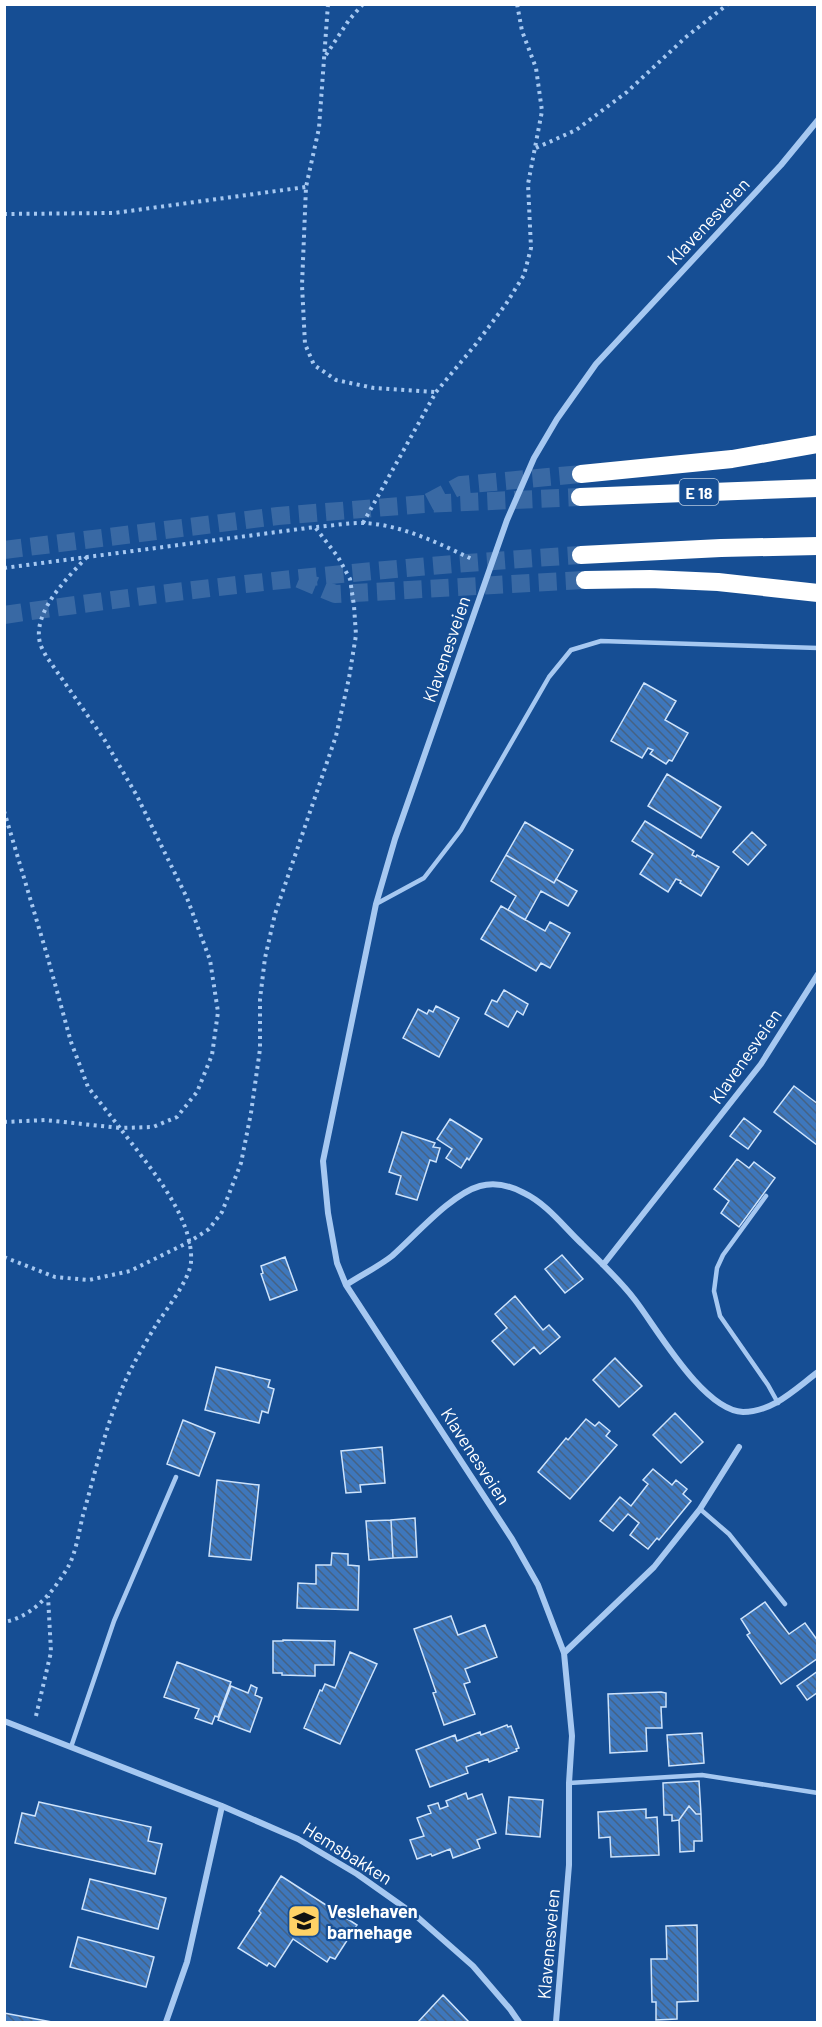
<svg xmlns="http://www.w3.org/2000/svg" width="822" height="2027" font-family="Barlow,sans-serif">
	<defs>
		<pattern id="building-back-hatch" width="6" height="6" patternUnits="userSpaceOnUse" patternTransform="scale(1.5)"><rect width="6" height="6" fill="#3e77bc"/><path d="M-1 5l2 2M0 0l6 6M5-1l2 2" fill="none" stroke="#456284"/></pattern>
	</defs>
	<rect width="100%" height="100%" fill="#164e94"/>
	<path fill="url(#building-back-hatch)" stroke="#cde3fc" stroke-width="1.5" d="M644,683L676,701L665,720L688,733L672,761L669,760L666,764L650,754L653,750L648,748L642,758L611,741Z
		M667,774L721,807L701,838L648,806Z
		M645,821L694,851L692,855L696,857L697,855L719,867L701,896L680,883L681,881L676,879L668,892L640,874L653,854L632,841Z
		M525,822L573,850L554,883L506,855Z
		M752,832L766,845L748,865L733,852Z
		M506,855L554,883L556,879L577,891L568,906L541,891L525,920L508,910L516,896L491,881Z
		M501,906L545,931L550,922L570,933L550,968L541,963L536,971L481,939Z
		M504,990L528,1004L523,1015L517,1011L508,1027L485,1014L492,1000L497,1002Z
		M436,1006L459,1018L439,1057L403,1038L418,1009L427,1014L429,1010L433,1012Z
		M794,1086L818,1104L817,1145L774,1112Z
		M744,1118L761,1131L748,1149L730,1136Z
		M450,1119L482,1139L469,1160L467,1158L461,1168L446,1158L452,1149L437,1139Z
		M402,1132L435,1143L433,1147L440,1148L436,1162L430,1160L417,1200L396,1194L401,1176L389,1172Z
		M737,1159L749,1168L754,1162L775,1178L739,1227L721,1213L729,1201L714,1189Z
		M562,1255L583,1279L565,1293L545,1269Z
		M285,1257L297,1290L270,1300L261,1274L263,1273L261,1266Z
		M515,1296L543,1330L549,1325L560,1337L540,1354L534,1347L514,1365L492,1341L507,1328L495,1314Z
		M615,1358L642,1386L619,1407L593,1380Z
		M216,1367L270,1380L268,1387L274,1389L268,1413L262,1411L259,1423L205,1410Z
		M675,1413L703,1442L681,1463L653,1435Z
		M586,1419L595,1426L599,1422L610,1431L606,1436L617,1445L570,1499L538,1472L566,1438L568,1440Z
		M183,1420L215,1433L199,1476L167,1464Z
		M382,1447L385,1483L360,1485L361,1492L346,1493L341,1451Z
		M653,1469L672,1485L676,1480L687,1489L683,1494L691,1501L659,1540L657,1538L648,1549L630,1535L639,1523L628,1514L613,1531L600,1521L620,1497L631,1506L648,1484L643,1480Z
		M217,1480L259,1485L251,1560L209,1556Z
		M415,1518L417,1557L393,1558L391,1520Z
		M391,1520L393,1558L369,1560L366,1521Z
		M332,1553L348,1554V1565L359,1566L358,1610L297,1608L298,1583L316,1584V1565H331Z
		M765,1602L789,1634L805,1623L818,1641V1658L781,1684L747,1635L750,1633L741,1619Z
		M451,1616L458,1635L485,1625L497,1657L465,1669L470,1682L464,1684L475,1714L444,1725L433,1693L436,1692L414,1629Z
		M283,1640L335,1641L334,1665H315V1676L282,1675V1673H273V1641H283Z
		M350,1652L377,1664L340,1744L304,1728L320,1690L322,1691L325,1684L335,1688Z
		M177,1662L231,1682L218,1717L215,1716L212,1724L195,1718L199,1709L164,1697Z
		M818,1671V1692L807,1700L797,1686Z
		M251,1685L257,1688L255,1695L262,1698L250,1732L218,1720L231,1686L248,1693Z
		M661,1692L666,1693V1707H661L662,1728H646L647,1751L610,1753L608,1694Z
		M507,1725L508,1727L511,1726L519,1748L516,1749L517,1751L489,1762L488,1759L466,1767L468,1773L430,1787L416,1750L455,1735L457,1741L480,1732L481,1735Z
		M702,1733L704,1763L669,1766L667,1735Z
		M699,1781L701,1814H696L689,1806L679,1820L672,1821V1815H664L663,1783Z
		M466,1793L468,1799L482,1794L496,1833L477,1840L480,1848L453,1858L450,1849L432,1856L431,1854L417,1859L410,1840L424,1836L417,1818L431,1813L428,1806L438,1803L440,1809L448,1806L446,1801Z
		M509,1797L543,1800L540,1837L506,1834Z
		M39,1802L151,1827L148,1841L162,1844L155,1874L15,1843L22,1813L35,1816Z
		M689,1806L696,1814H701L702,1841H694V1851L680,1852L679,1820Z
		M646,1809V1818L657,1817L659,1855L611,1857L610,1837L599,1838L598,1812Z
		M281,1876L357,1925L335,1959L330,1957L327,1962L293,1939L275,1967L269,1963L267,1966L238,1948L261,1913L259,1911Z
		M90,1879L166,1898L158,1929L82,1909Z
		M697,1925L698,2001L677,2002V2019L656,2020V2002H652L651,1959H667L666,1926Z
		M78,1937L154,1957L146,1987L70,1967Z
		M443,1995L469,2022H418Z
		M4,2013L52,2022H4Z"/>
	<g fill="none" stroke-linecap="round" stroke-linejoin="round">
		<path stroke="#3969a4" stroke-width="18" stroke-dasharray="18 9" stroke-linecap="butt" d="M429,502L461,485L581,474
			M4,550L278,516L424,504L580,497
			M299,579L335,594L585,580
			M4,615C196,587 388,567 581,555"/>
		<path stroke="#a6c8f1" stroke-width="4" stroke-dasharray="3 4.5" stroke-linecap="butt" d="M328,4L319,128L306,187L302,285L305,344L314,365L336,380L374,388L436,392
			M326,55L349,20L363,4
			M536,148L576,130L627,92L686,37L728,4
			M4,214L114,213L306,187
			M363,523L436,392L476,344L506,304L524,275L531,248L528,184L542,111L536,68L522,31L517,4
			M4,568L315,527C330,526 347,523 362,523C401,524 440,544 474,560
			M4,811L47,955L71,1042L88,1087L120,1128L153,1127L177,1117L197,1092L212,1055L218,1012L210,960L187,898L137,796L104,739L46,656C44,652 41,647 40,643C32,612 68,577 87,557
			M4,1122L45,1120L120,1128C146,1163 194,1216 191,1262C190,1279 166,1310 156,1325C147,1340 137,1357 129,1373C107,1418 97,1467 83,1515C79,1531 76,1553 68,1567C54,1591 33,1617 4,1622
			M4,1257L55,1277L89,1280L130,1271L189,1242L209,1229L222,1212L241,1163L251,1113L260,1049V999L265,958L275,914L336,736L349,678L356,635L354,606L350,579L338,557L315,527
			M36,1716L51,1652L48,1596"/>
		<path stroke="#a6c8f1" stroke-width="4.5" d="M376,904L424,878L461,830L549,677L571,650L601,641L818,648
			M766,1196L723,1255L717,1268L714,1291L720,1316L768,1385L778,1403
			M700,1509L729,1534L785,1604
			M71,1747L114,1621L176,1477
			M569,1783L702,1775L818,1793"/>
		<path stroke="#a6c8f1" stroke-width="6" d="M603,1265L761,1064L818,974
			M346,1285C361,1275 378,1267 392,1256C416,1235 451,1194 480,1186C495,1182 511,1186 524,1193C547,1204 564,1227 582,1244C600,1262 620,1280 635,1300C658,1330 703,1410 743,1412C773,1412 795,1389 818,1372
			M564,1653L654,1567L700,1509L739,1447
			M4,1721L222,1806L298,1839L357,1874L415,1915L473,1966L510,2009L519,2022
			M166,2022L187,1962L222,1806
			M556,2022L569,1865V1783L572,1736L564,1653L538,1585L512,1539L346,1285L337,1263L328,1213L323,1161L376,904L395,839L507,520L534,458L557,419L596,364L781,165L818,120"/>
		<path stroke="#fff" stroke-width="18" d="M581,474L732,459L818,444
			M580,497L818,488
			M581,555L721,548L818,546
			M585,580L650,579L718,582L818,593"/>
	</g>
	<defs>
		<symbol id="school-square" viewBox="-11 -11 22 22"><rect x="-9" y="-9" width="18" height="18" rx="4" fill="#ffd266" stroke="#164e94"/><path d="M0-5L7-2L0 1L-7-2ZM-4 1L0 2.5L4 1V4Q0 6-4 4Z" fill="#111"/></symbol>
	</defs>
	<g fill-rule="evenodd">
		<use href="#school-square" x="285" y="1902" width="38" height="38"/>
	</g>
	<g text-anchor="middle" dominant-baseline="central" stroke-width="4.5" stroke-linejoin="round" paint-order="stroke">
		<rect fill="#164e94" stroke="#b9cadf" stroke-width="1.5" x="679.5" y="479" width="39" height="26" rx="4.5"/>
		<g font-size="16" font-weight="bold" fill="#fff">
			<text x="699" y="492">E 18</text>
		</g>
		<g font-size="18" fill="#fff" stroke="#164e94">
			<text transform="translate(708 221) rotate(-47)">Klavenesveien</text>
			<text transform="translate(446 649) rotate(-71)">Klavenesveien</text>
			<text transform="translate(745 1056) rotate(-55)">Klavenesveien</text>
			<text transform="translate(476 1456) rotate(57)">Klavenesveien</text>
			<text transform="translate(348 1853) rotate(32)">Hemsbakken</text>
			<text transform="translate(548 1944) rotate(-85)">Klavenesveien</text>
		</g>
		<g font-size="18" font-weight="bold" fill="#fff" stroke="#164e94" text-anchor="start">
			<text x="327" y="1911">Veslehaven<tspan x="327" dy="21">barnehage</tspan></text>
		</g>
	</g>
	<rect width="822" height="2027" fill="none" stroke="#ffffff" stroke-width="12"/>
</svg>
